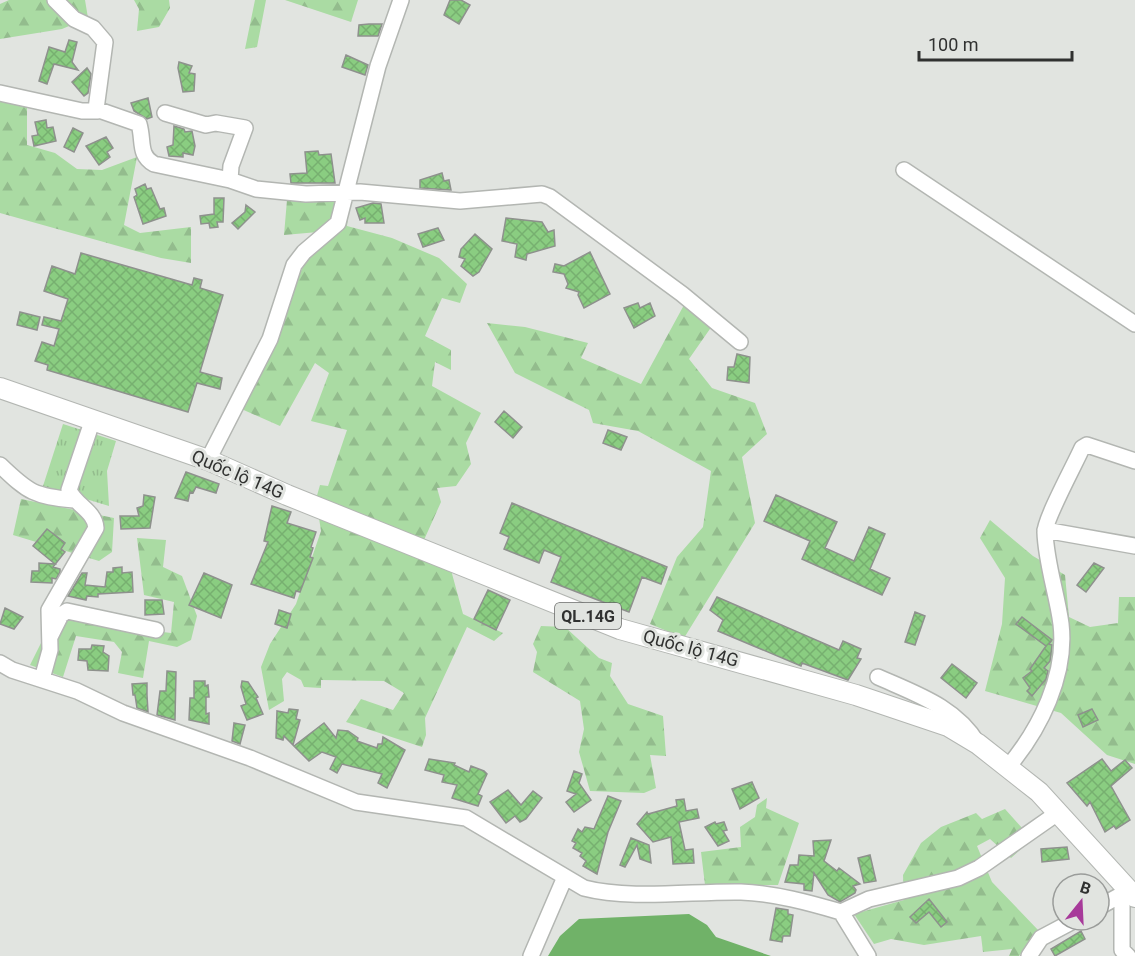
<svg xmlns="http://www.w3.org/2000/svg" width="1135" height="956" font-family="Roboto,sans-serif">
	<defs>
		<pattern id="grass-tufts" width="24" height="20" patternUnits="userSpaceOnUse" patternTransform="scale(1.5)"><rect width="24" height="20" fill="#aadba3"/><path d="M3 7l-1-3M5 7V3M7 7l1-3M15 17l-1-3M17 17v-4M19 17l1-3" fill="none" stroke="#93bc8d"/></pattern>
		<pattern id="forest-firs" width="22" height="20" patternUnits="userSpaceOnUse" patternTransform="scale(1.5)"><rect width="22" height="20" fill="#aadba3"/><path d="M5 1l3.5 6h-7zM16 11l3.5 6h-7z" fill="#93bc8d"/></pattern>
		<pattern id="building-cross-hatch" width="8" height="8" patternUnits="userSpaceOnUse" patternTransform="scale(1.5)"><rect width="8" height="8" fill="#8acd81"/><path d="M0 0l8 8M0 8l8-8" fill="none" stroke="#77b070"/></pattern>
	</defs>
	<rect width="100%" height="100%" fill="#e1e4e0"/>
	<path fill="url(#grass-tufts)" d="M63,424L116,441L107,471L109,506L43,486Z"/>
	<path fill="url(#forest-firs)" d="M9,0H85L88,18L62,29L0,39V4Z
		M134,0H169L170,8L159,27L137,31L139,9Z
		M255,0H266L257,47L245,49Z
		M285,0H358L351,22Z
		M0,97L27,100V145L55,153L77,169L102,170L137,157L124,225L140,233L191,227V263L161,258L0,213Z
		M350,199L347,226L392,238L439,258L467,284L460,303L442,298L425,336L451,350V370L435,362L432,386L481,413L466,443L471,464L456,486L437,488L441,502L424,540L451,570L463,614L503,633L494,641L467,627L425,718L426,735L422,747L346,722L361,699L393,710L404,693L384,681L321,680V688L304,687L301,680L287,672L282,679L284,701L269,710L261,667L270,644L296,604L321,531L316,499L320,485L328,486L347,430L311,421L329,373L315,363L280,426L237,407L274,334L318,232L284,235L287,200Z
		M684,305L712,326L689,359L712,388L755,403L767,434L742,457L755,523L684,638L650,624L677,557L703,527L711,471L638,431L593,423L589,410L515,373L487,323L525,327L588,343L581,358L641,384Z
		M21,499L114,518L112,552L99,561L13,535Z
		M990,520L1033,556L1065,575L1069,617L1090,627L1118,623L1119,597H1135V764L1107,755L1061,713L985,691L1002,624L1005,578L980,538Z
		M137,538L166,540L163,567L182,576L197,616L191,640L177,647L149,641L143,678L118,673L122,652L114,642L76,636L63,677L30,665L58,609L131,628L171,633L174,602L144,595Z
		M541,626L565,627L599,658L612,663L610,676L628,704L663,716L666,756L650,755L656,788L644,793L590,791L579,752L584,729L580,701L533,672L537,652L533,644Z
		M767,798L766,808L799,823L778,885H705L701,852L741,847L740,827L755,817L757,805Z
		M1005,809L1032,839L1011,858L990,839L977,846L992,882L1039,931L1019,956H1009L1012,949L983,952L981,936L924,945L891,939L874,944L854,914L904,900L903,875L921,843L941,827L976,813L982,819Z"/>
	<path fill="#70b268" d="M689,914L707,925L716,937L771,956H548L560,936L579,919Z"/>
	<path fill="url(#building-cross-hatch)" stroke="#8e918d" stroke-width="1.5" d="M450,0H461L470,5L459,24L444,15Z
		M369,24H382L378,36H358L359,25Z
		M69,40L77,42L72,62L78,70L54,64L47,84L39,81L49,47L65,52Z
		M346,55L368,65L365,75L342,67Z
		M179,62L192,66L189,73L195,74L194,91L183,92L178,68Z
		M87,68L91,74L88,93L84,96L72,82Z
		M148,98L152,117L147,119L134,111L131,103Z
		M46,120L47,128L53,127L56,141L34,146L32,136L38,135L35,122Z
		M174,126L184,129L185,132L192,131L195,146L193,155L183,153V157L169,156L167,147L173,145Z
		M73,128L83,133L74,152L64,147Z
		M106,137L113,148L107,152L110,157L99,165L86,146Z
		M318,151L319,155L331,154L335,183H291L290,174L307,173L305,152Z
		M442,173L444,181L449,180L451,190L420,188V180Z
		M145,184L147,189L151,188L160,209L164,208L166,216L143,224L134,197L137,195L135,189Z
		M214,198H224L223,222H217L218,227L210,228L209,223L201,224L200,216L214,214Z
		M373,203L381,204L384,223H365V218L360,220L356,208Z
		M246,205L255,212L238,229L232,223L245,212Z
		M506,218L542,222L548,232L554,230L555,246L527,254L526,260L515,257L517,244L502,241Z
		M438,228L444,240L423,247L418,234Z
		M475,234L492,249L479,272L473,276L461,266L465,259L459,257L461,249Z
		M590,252L610,294L584,308L578,295L579,292L566,288L568,284L564,274L553,272L555,264L564,266Z
		M81,253L192,285L194,278L202,280L200,288L223,295L200,372L222,378L220,389L197,383L188,412L47,370L48,365L35,361L42,342L54,346L59,329L42,325L44,317L61,321L68,299L44,291L52,266L75,274Z
		M638,303L640,308L650,303L655,316L634,328L624,308Z
		M20,312L40,317L37,330L17,325Z
		M737,354L750,357L749,383L727,380L728,367H734Z
		M504,411L522,427L513,438L495,422Z
		M608,430L627,437L621,450L603,443Z
		M186,472L219,484L216,493L196,487L193,493L190,492L188,501L175,498Z
		M144,495L155,497L150,528L121,529L120,516H139L137,508L143,506Z
		M776,495L837,522L825,548L854,561L869,527L885,534L870,569L890,578L882,595L802,559L810,541L764,521Z
		M512,503L667,567L661,584L642,577L629,612L551,582L561,557L544,550L539,563L504,549L509,537L500,533Z
		M272,506L291,512L287,523L316,532L311,547L313,548L310,557L313,558L300,592L296,591L294,598L251,584L268,542L264,541Z
		M47,529L65,543L61,549L65,552L53,567L60,569V572L56,579L52,578V583L31,582L32,571H39V563L55,564L33,546Z
		M1094,563L1104,568L1086,592L1077,585Z
		M122,567V573L132,572L133,592L98,594V597L87,596L86,600L68,596L82,573H87L85,585L105,587L107,572H113V568Z
		M204,573L232,585L221,618L189,605Z
		M488,590L510,600L496,630L474,619Z
		M717,597L839,650L843,641L861,649L857,658L861,659L848,680L802,663L801,666L718,631L723,620L710,610Z
		M145,600H162L164,614L145,615Z
		M5,608L23,617L14,629L0,624Z
		M279,610L291,614L287,628L275,624Z
		M915,612L925,616L915,645L905,642Z
		M1022,617L1052,640L1049,644L1052,645L1050,661L1044,668L1048,671L1046,679L1032,696L1027,691L1030,688L1023,678L1032,671L1030,669L1046,646L1016,624Z
		M92,645L104,646L103,652L109,656L108,671L88,670L87,661L78,660L79,649H91Z
		M952,664L977,683L966,698L941,678Z
		M167,671L176,672L175,720L157,715L160,691H166Z
		M194,681H205V686L208,685L209,697H206V714L209,713V724L189,720L190,698H194Z
		M242,681L248,682L258,697L256,698L263,714L247,720L241,706L246,704L241,687Z
		M147,683V695L148,712L137,708L135,695H133L132,684Z
		M289,709L298,710L296,719L300,720L293,745L284,736L283,740L276,738L277,711L288,713Z
		M1092,709L1098,720L1083,727L1078,715Z
		M234,723L245,725L240,744L232,741Z
		M324,723L336,738L338,730L348,731L358,738L357,741L377,748L378,744H382L383,737L405,750L387,788L378,783L382,774L342,764L337,773L330,769L336,757L322,752L309,761L294,746Z
		M429,759L455,763L454,765L469,772L471,766L484,771L487,774L478,794L482,796L478,806L452,798L457,785L442,782L444,775L425,770Z
		M1102,759L1111,771L1125,760L1132,768L1111,786L1130,820L1116,829L1114,826L1105,832L1090,802L1087,806L1067,783Z
		M574,771L582,774L579,783L591,800L574,812L566,802L576,794L567,791Z
		M752,782L759,798L740,809L732,789Z
		M508,790L521,805L533,791L542,798L526,819L520,822L515,816L506,823L490,802Z
		M608,796L621,801L608,832L597,874L583,866L586,861L580,856L582,853L573,848L576,843L572,841L578,829L582,832L585,827L594,829Z
		M684,799L686,811L697,809L699,818L679,822L685,850L693,849L694,863L673,864L671,837L653,842L637,824L647,812L648,814L677,806L676,800Z
		M715,822L716,824L724,822L727,830L723,831L729,841L718,846L705,827Z
		M631,838L649,845L651,863L640,859L637,845L625,867L620,865Z
		M831,840L824,861L837,871L839,868L860,884L853,886L856,890L855,893L840,902L828,895L814,873L812,891L804,890V884L785,882L790,865H798L799,855L814,856L813,841Z
		M1067,847L1069,859L1042,862L1041,849Z
		M870,855L876,881L864,883L858,858Z
		M929,899L947,922L941,927L929,912L916,923L910,917Z
		M776,908L788,910V914L793,915L790,936H783L782,942L770,940Z
		M1081,931L1085,939L1055,956L1051,949Z"/>
	<g fill="none" stroke-linecap="round" stroke-linejoin="round">
		<defs>
			<path id="minor" d="M55,0L74,19L93,28L105,42L96,109L139,124C144,141 138,155 154,164L230,180L256,189L306,194L360,192L460,201L542,194L550,197L682,294L740,342
				M0,93L82,111H98
				M165,113L206,125L216,123L245,128L231,166L230,180
				M904,170L1135,324
				M208,460L270,339L294,265L304,252L338,223L378,66L401,0
				M0,465C29,493 34,496 74,500
				M1045,530L1135,546
				M50,637L61,615L67,611L156,630
				M0,663L12,670L77,691L123,713L250,758L356,802L466,818L584,888C630,900 693,891 741,892C774,893 810,903 841,912L868,956
				M878,677C916,694 956,707 978,744
				M42,679L50,650L49,610L96,528C95,511 75,505 69,490L93,419
				M1008,767C1040,729 1067,675 1061,624C1057,594 1046,563 1045,532C1045,519 1075,464 1082,448L1087,445L1135,461
				M1122,895V950L1128,956
				M1099,907L1128,891
				M841,912L869,899L958,878L979,868L1059,812
				M531,956L565,877
				M1029,956L1041,938L1075,920"/>
			<path id="major" d="M0,388L208,460L287,495L620,629L856,695L948,726L978,744L1039,792L1135,897"/>
		</defs>
		<use href="#minor" stroke="#b3b6b2" stroke-width="18"/>
		<use href="#major" stroke="#b3b6b2" stroke-width="22"/>
		<use href="#minor" stroke="#fff" stroke-width="15"/>
		<use href="#major" stroke="#fff" stroke-width="20"/>
	</g>
	<g text-anchor="middle" dominant-baseline="central" stroke-width="6" stroke-linejoin="round" paint-order="stroke">
		<rect fill="#e1e4e0" stroke="#656765" stroke-width="1.5" x="555" y="603" width="66" height="26" rx="4.5"/>
		<g font-size="16" font-weight="bold" fill="#303130">
			<text x="588" y="616">QL.14G</text>
		</g>
		<g font-size="18" fill="#303130" stroke="#e1e4e0">
			<text transform="translate(238 474) rotate(23)">Quốc lộ 14G</text>
			<text transform="translate(691 648) rotate(15)">Quốc lộ 14G</text>
		</g>
	</g>
	<g transform="translate(1081 902) rotate(18)"><circle r="28" fill="#e1e4e0" stroke="#9a9c9a" stroke-width="1.5"/>
	<path d="M0-4.5L10 22L0 15L-10 22Z" fill="#a73a9a"/>
	<text y="-9" font-size="16" font-weight="bold" text-anchor="middle" fill="#303130">B</text>
	</g>
	<path d="M919 51v9h153v-9" fill="none" stroke="#303130" stroke-width="3"/>
	<text x="928" y="51" font-size="18" fill="#303130" stroke="#e1e4e0" stroke-width="4.5" paint-order="stroke">100 m</text>
</svg>
